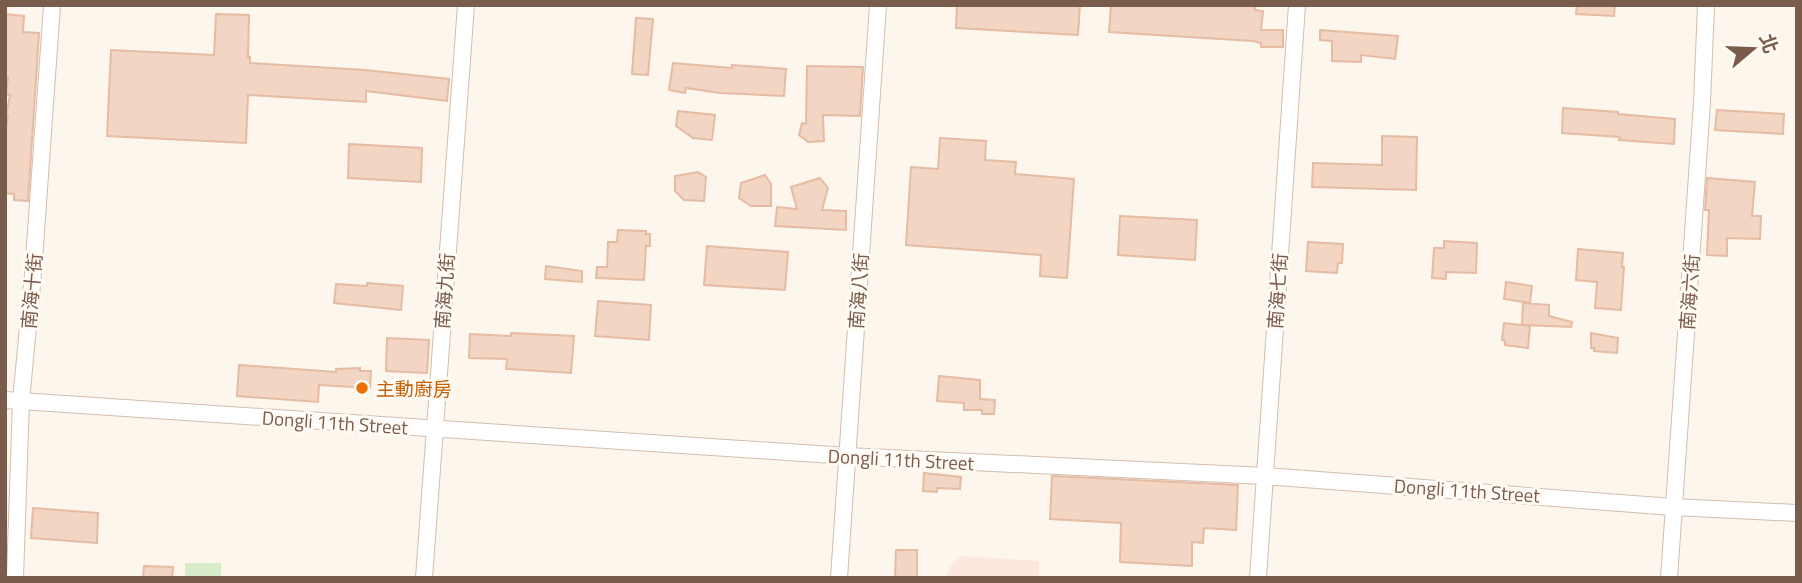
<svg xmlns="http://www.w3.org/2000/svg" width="1802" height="583" font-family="'Titillium Web','Noto Sans TC',sans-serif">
	<rect width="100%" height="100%" fill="#fdf6ec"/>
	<path fill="#fde8e0" d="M961,556L1039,561V578H946L949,568Z"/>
	<path fill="#d8ecc9" d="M185,563H221V578H185Z"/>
	<path fill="#f3d5c3" stroke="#e6bba3" stroke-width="2" d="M957,5H1080L1078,35L956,28Z
		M1111,5H1255V10L1263,11L1261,30H1283V47H1261V43L1253,41L1109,32Z
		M1577,5H1615L1614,16L1576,14Z
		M5,14L24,16L23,32L39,33L28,201L14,200V194L5,193V134L8,116H6L10,95L6,94L8,78H5Z
		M216,14L249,15L248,57H250V63L365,70L449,79L447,101L366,91V102L248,95L246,143L107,136L111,50L214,55Z
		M636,18L653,19L648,75L632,74Z
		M1320,30L1398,36L1395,59L1361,55V62L1332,61V41L1320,40Z
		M673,63L732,68V65L786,69L784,96L720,93L686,88L685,93L669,90Z
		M807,66L863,67L860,116L823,115L824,141L808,142L799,135L802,123L806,124Z
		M1563,108L1618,112V114L1675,119L1674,144L1619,140L1620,137L1562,133Z
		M1717,110L1784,114L1783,134L1715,130Z
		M678,111L715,115L712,140L693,138L676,126Z
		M1382,136L1417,137L1416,190L1312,187L1313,163L1382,165Z
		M940,138L986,141L985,160L1016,162L1015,174L1074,179L1067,278L1040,276L1041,255L906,245L911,167L938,169Z
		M349,144L422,148L421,182L348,178Z
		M698,172L706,177L704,201L684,200L675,191V176Z
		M765,175L771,184V206H751L739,198L741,183Z
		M820,178L828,188L822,210L846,211V230L775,226L777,207L797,209L791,187Z
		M1707,178L1755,182L1752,216H1761L1760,239L1727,238V256L1707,255L1709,210H1705Z
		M1120,216L1197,220L1195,260L1118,255Z
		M618,230L646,231V234H650V246H646L644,280L596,278L597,267H607L608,242H617Z
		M1444,241L1477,243L1476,273L1446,272V279L1432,278L1434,248H1444Z
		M1308,242L1343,244L1342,263H1338L1337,273L1306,271Z
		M707,246L788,252L785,290L704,285Z
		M1578,249L1623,253L1622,267H1624L1621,310L1595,308L1597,282L1576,280Z
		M546,266L582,271V282L545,279Z
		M1506,282L1532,286L1530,303L1504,299Z
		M367,283L403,286L401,310L334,303L336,284L367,286Z
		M598,301L651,305L649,340L595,336Z
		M1523,303L1549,305V316L1572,322L1571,327L1522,325Z
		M1504,323L1530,326L1528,348L1505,345V341L1502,340Z
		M511,333L574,336L571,373L506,369L507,359L469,358L470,334L511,336Z
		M1591,333L1618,338L1617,353L1594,351V348H1591Z
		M387,338L429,340L427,373L386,371Z
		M239,365L336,372V369L360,368V371H371L370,388L319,385L318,402L237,396Z
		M939,376L980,380V399L995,400L994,414H982V410H964V403L937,401Z
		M924,473L961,477L960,489L937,488V492L923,491Z
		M1052,476L1238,485L1236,530L1204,528L1203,543L1192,542V566L1120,562L1121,523L1050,519Z
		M33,508L98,513L97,543L31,538Z
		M896,550H917V578H895Z
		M144,566L173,567L172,578H143Z"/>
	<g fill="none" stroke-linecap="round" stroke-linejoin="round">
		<defs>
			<path id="minor" d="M5,400L847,456L1265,476L1673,507L1797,513
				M15,578L21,401L33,274L52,5
				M424,578L466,5
				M839,578L878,5
				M1258,578L1297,5
				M1669,578L1702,103L1706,5"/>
		</defs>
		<use href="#minor" stroke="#d1beb0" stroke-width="18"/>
		<use href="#minor" stroke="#fff" stroke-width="16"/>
	</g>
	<circle fill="#e8710a" stroke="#fffaf3" stroke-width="2.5" cx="362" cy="388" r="7"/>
	<g text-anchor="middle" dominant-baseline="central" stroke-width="6" stroke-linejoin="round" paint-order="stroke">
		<g font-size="19" fill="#7a5c4d" stroke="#fffaf3">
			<text transform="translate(31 291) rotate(-85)">南海十街</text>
			<text transform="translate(444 291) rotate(-86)">南海九街</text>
			<text transform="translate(858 291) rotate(-86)">南海八街</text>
			<text transform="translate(1277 291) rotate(-86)">南海七街</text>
			<text transform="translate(1689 292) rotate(-86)">南海六街</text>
			<text transform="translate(335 422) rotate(4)">Dongli 11th Street</text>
			<text transform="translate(901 459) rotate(3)">Dongli 11th Street</text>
			<text transform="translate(1467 490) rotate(4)">Dongli 11th Street</text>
		</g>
		<g font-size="19" fill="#c56008" stroke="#fffaf3" text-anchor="start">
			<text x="376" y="388">主動廚房</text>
		</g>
	</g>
	<rect width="1802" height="583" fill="none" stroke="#7a5c4d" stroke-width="14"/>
	<g transform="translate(1753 49) rotate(71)" stroke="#fffaf3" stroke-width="5" paint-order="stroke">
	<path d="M0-5L12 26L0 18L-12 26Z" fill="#7a5c4d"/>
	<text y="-10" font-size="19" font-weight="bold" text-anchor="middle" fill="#7a5c4d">北</text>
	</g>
</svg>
